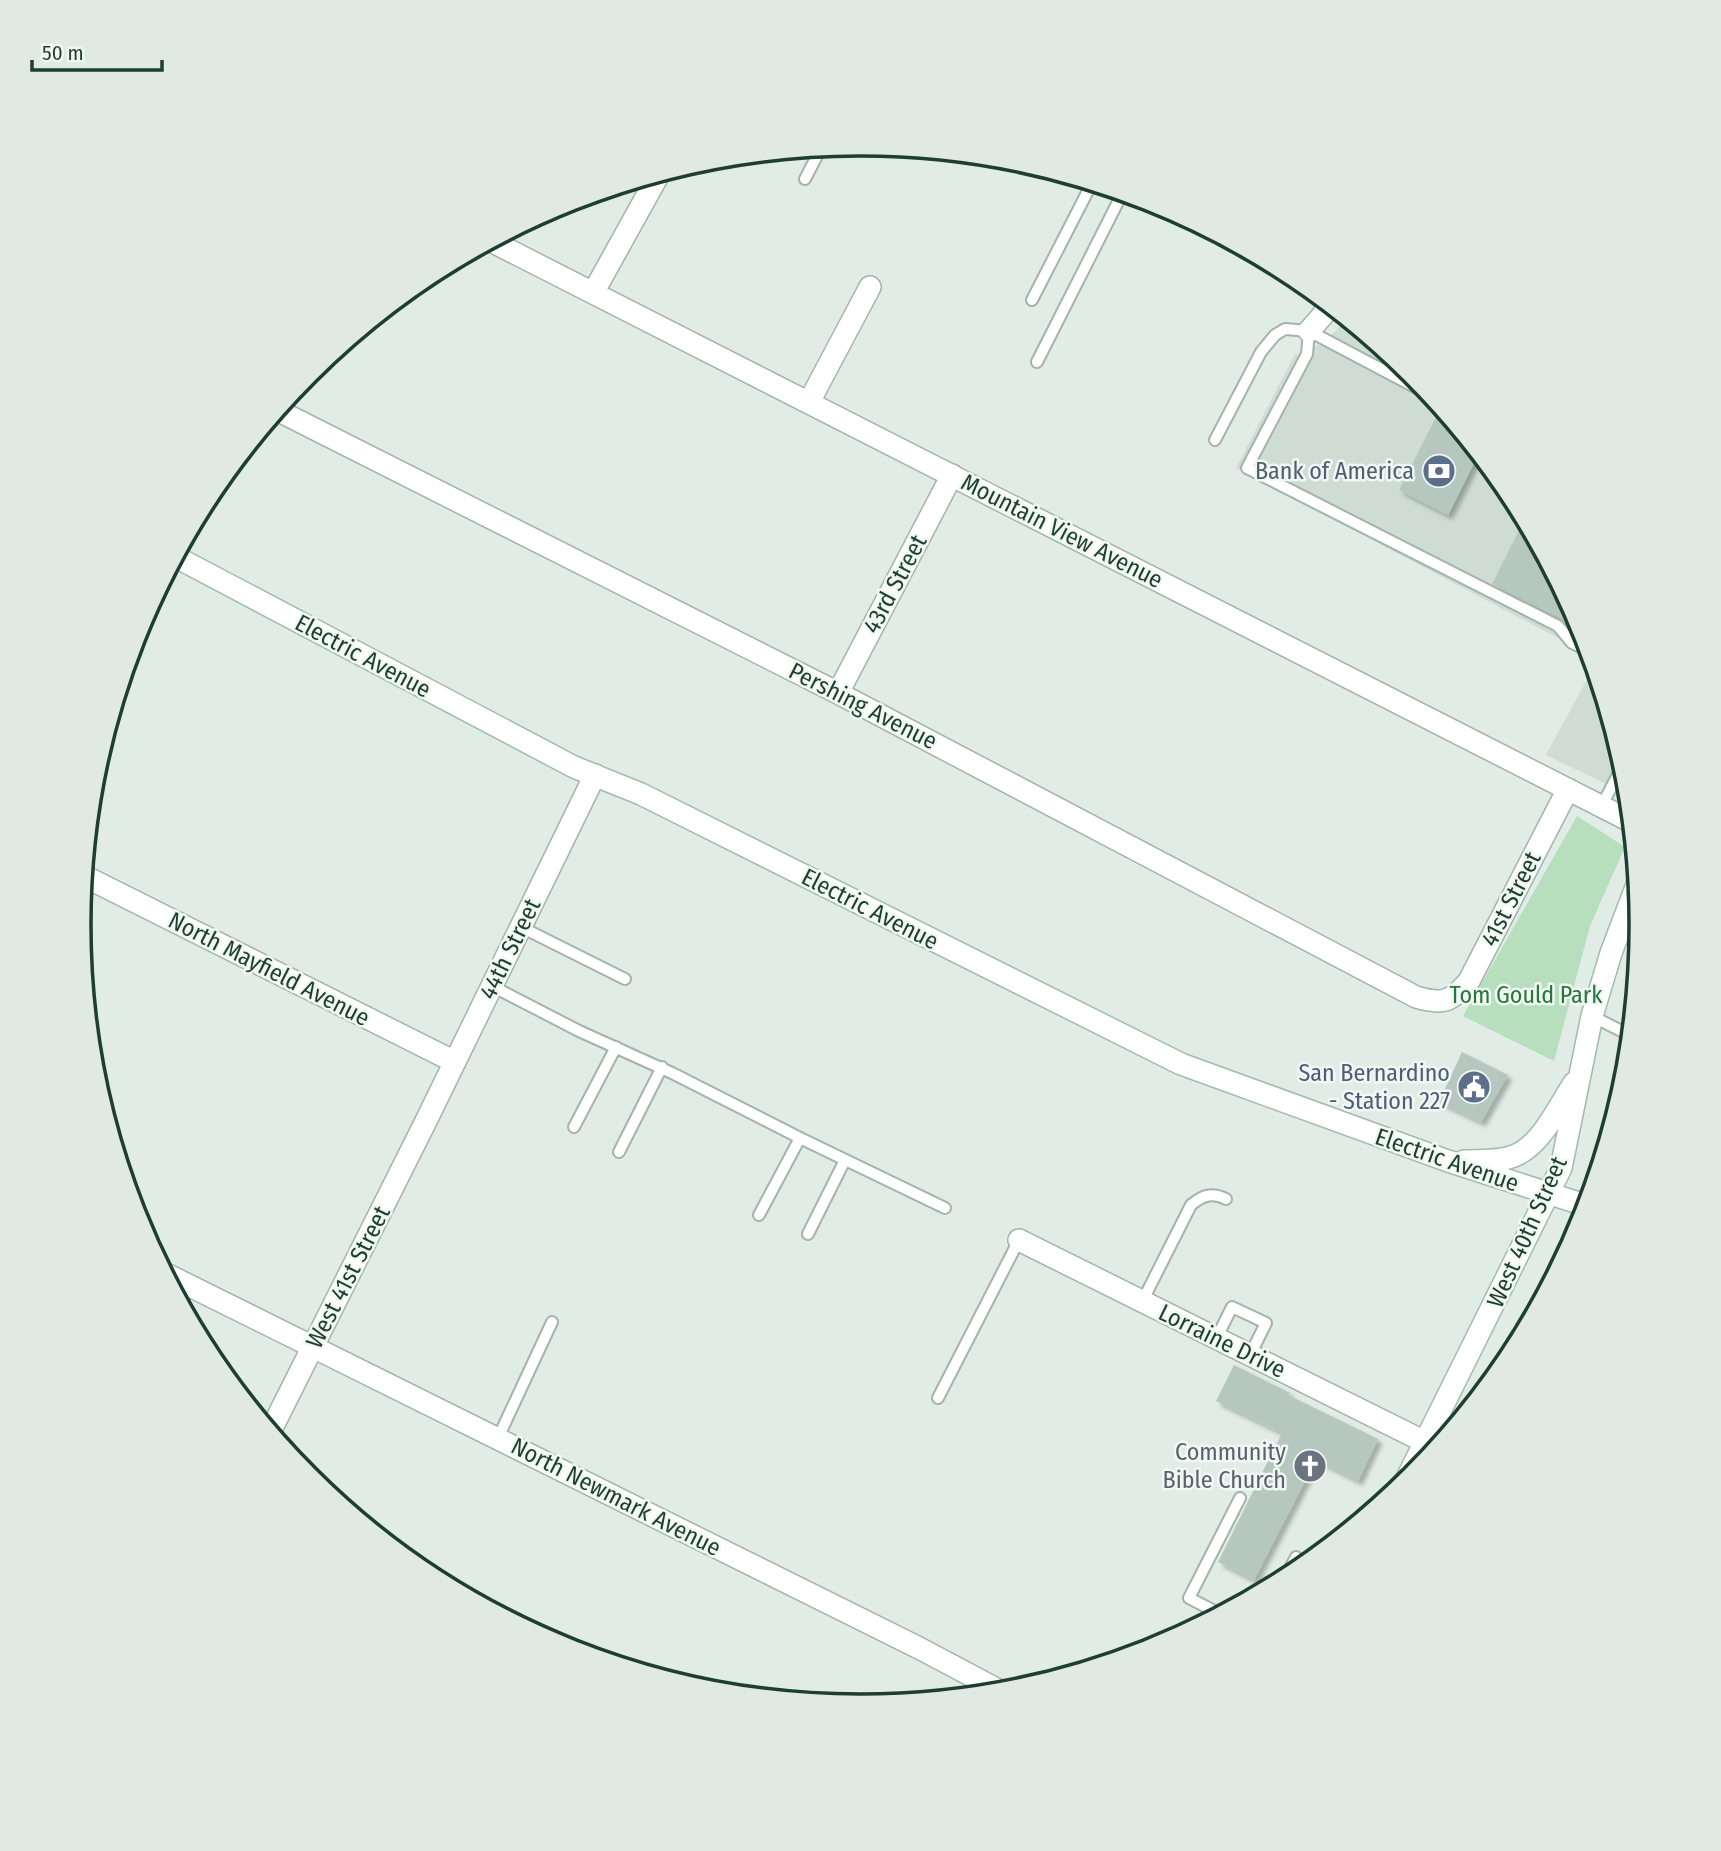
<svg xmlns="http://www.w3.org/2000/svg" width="1721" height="1851" font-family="'Fira Sans Condensed',sans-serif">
	<defs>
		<filter id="shadow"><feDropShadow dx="4.5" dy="4.5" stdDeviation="2" flood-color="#0004"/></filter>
	</defs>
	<rect width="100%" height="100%" fill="#e0ece5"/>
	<path fill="#cedcd4" d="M1345,317L1414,373L1511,492L1583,627L1592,656L1236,468L1294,356L1317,346L1336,331Z
		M1595,665L1627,773L1629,795L1546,755Z"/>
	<path fill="#b7dfbd" d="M1577,816L1625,847L1590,926L1554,1061L1463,1016Z"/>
	<path fill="#b5c7be" filter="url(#shadow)" d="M1437,415L1456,425L1479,453L1448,515L1399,490Z
		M1525,519L1583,627L1585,635L1568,626L1562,619L1492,584Z
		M1462,1052L1508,1075L1481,1122L1439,1102Z
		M1234,1365L1290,1393L1288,1395L1378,1439L1358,1481L1316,1460L1254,1580L1218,1562L1282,1433L1216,1401Z"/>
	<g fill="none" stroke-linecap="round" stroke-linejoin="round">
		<defs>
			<path id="lane" d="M805,179L821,148
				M1032,300L1092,183
				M1309,331L1307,354L1247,468L1558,626L1572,643L1591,652
				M1037,362L1123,192
				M1387,372L1395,357
				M1215,440L1261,352L1275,335L1285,329L1309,331L1432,396
				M1601,807L1624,763
				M521,927L625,979
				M492,986L579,1031L672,1073L800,1138L945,1208
				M1592,1016L1631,1036
				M574,1127L616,1047
				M619,1152L662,1067
				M759,1215L800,1138
				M808,1234L845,1160
				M1142,1302L1191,1205C1203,1195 1212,1192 1226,1199
				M1216,1339L1232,1307L1266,1323L1250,1355
				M938,1398L1019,1240
				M498,1438L552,1322
				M1282,1583L1296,1557
				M1222,1615L1189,1598L1240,1498"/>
			<path id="street" d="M491,241L1632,822
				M593,293L659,174
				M1309,331L1323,315L1329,303
				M809,402L870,287
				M277,410L838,693L1416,997C1443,1005 1451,1002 1469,981L1568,789
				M838,693L952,475
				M84,876L455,1062
				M1019,1240L1425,1442
				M164,1273L919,1648L1004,1693
				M270,1432L425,1123L595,775"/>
			<path id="secondary" d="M176,557L574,767L641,794L1181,1064L1448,1161L1588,1206
				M1464,1161C1480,1160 1499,1162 1514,1156C1542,1145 1558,1107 1574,1083
				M1402,1488L1561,1168L1592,1016L1611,953L1638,882"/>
		</defs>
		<use href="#lane" stroke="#a2b4ac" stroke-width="14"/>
		<use href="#street" stroke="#a2b4ac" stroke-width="24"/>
		<use href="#secondary" stroke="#a0bcaf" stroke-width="24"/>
		<use href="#lane" stroke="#fff" stroke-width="10"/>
		<use href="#street" stroke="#fff" stroke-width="21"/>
		<use href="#secondary" stroke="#fff" stroke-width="21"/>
	</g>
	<defs>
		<symbol id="bank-disc" viewBox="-11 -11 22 22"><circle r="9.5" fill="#5c6f8a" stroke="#f1f8f4"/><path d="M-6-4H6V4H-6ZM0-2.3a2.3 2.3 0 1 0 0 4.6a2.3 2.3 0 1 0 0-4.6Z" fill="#fff"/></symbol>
		<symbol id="civic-disc" viewBox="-11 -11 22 22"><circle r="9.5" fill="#5c6f8a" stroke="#f1f8f4"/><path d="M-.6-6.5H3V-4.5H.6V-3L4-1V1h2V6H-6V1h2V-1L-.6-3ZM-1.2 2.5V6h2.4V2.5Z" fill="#fff"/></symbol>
		<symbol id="church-disc" viewBox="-11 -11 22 22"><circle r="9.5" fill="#6b7280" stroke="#f1f8f4"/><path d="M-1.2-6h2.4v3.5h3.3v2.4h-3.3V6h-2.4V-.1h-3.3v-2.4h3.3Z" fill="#fff"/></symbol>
	</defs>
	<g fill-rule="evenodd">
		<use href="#bank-disc" x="1420" y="452" width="38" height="38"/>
		<use href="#civic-disc" x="1455" y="1068" width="38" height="38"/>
		<use href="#church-disc" x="1291" y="1447" width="38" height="38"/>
	</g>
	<g text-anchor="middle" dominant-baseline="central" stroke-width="5" stroke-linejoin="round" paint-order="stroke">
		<g font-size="24" fill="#4e5e75" stroke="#f1f8f4" text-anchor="end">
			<text x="1414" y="471">Bank of America</text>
			<text x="1450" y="1073">San Bernardino<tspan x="1450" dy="28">- Station 227</tspan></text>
		</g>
		<g font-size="24" fill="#1f3e32" stroke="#f1f8f4">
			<text transform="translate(1062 531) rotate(27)">Mountain View Avenue</text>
			<text transform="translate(895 584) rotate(-62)">43rd Street</text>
			<text transform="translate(363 656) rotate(28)">Electric Avenue</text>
			<text transform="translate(863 706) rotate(27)">Pershing Avenue</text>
			<text transform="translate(1511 899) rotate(-63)">41st Street</text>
			<text transform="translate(870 909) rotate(27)">Electric Avenue</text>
			<text transform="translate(510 949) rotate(-64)">44th Street</text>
			<text transform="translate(269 969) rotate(27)">North Mayfield Avenue</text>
			<text transform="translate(1447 1160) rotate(19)">Electric Avenue</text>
			<text transform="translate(1527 1232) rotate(-66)">West 40th Street</text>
			<text transform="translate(348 1277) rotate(-63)">West 41st Street</text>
			<text transform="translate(1222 1341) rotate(26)">Lorraine Drive</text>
			<text transform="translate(616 1497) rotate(27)">North Newmark Avenue</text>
		</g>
		<g font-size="24" fill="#26773d" stroke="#f1f8f4">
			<text x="1526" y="995">Tom Gould Park</text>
		</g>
		<g font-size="24" fill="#5b616d" stroke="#f1f8f4" text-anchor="end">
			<text x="1286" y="1452">Community<tspan x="1286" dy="28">Bible Church</tspan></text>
		</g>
	</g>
	<path d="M0 0H1721V1851H0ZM91 925a769 769 0 1 1 1538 0a769 769 0 1 1-1538 0Z" fill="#e0e9e4" fill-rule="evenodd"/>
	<path fill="none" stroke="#1f3e32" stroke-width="3.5" d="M91 925a769 769 0 1 1 1538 0a769 769 0 1 1-1538 0Z"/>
	<path d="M32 60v10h130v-10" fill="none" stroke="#1f3e32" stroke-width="3.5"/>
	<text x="42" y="60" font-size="21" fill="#1f3e32" stroke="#f1f8f4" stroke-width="5" paint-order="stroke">50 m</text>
</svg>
